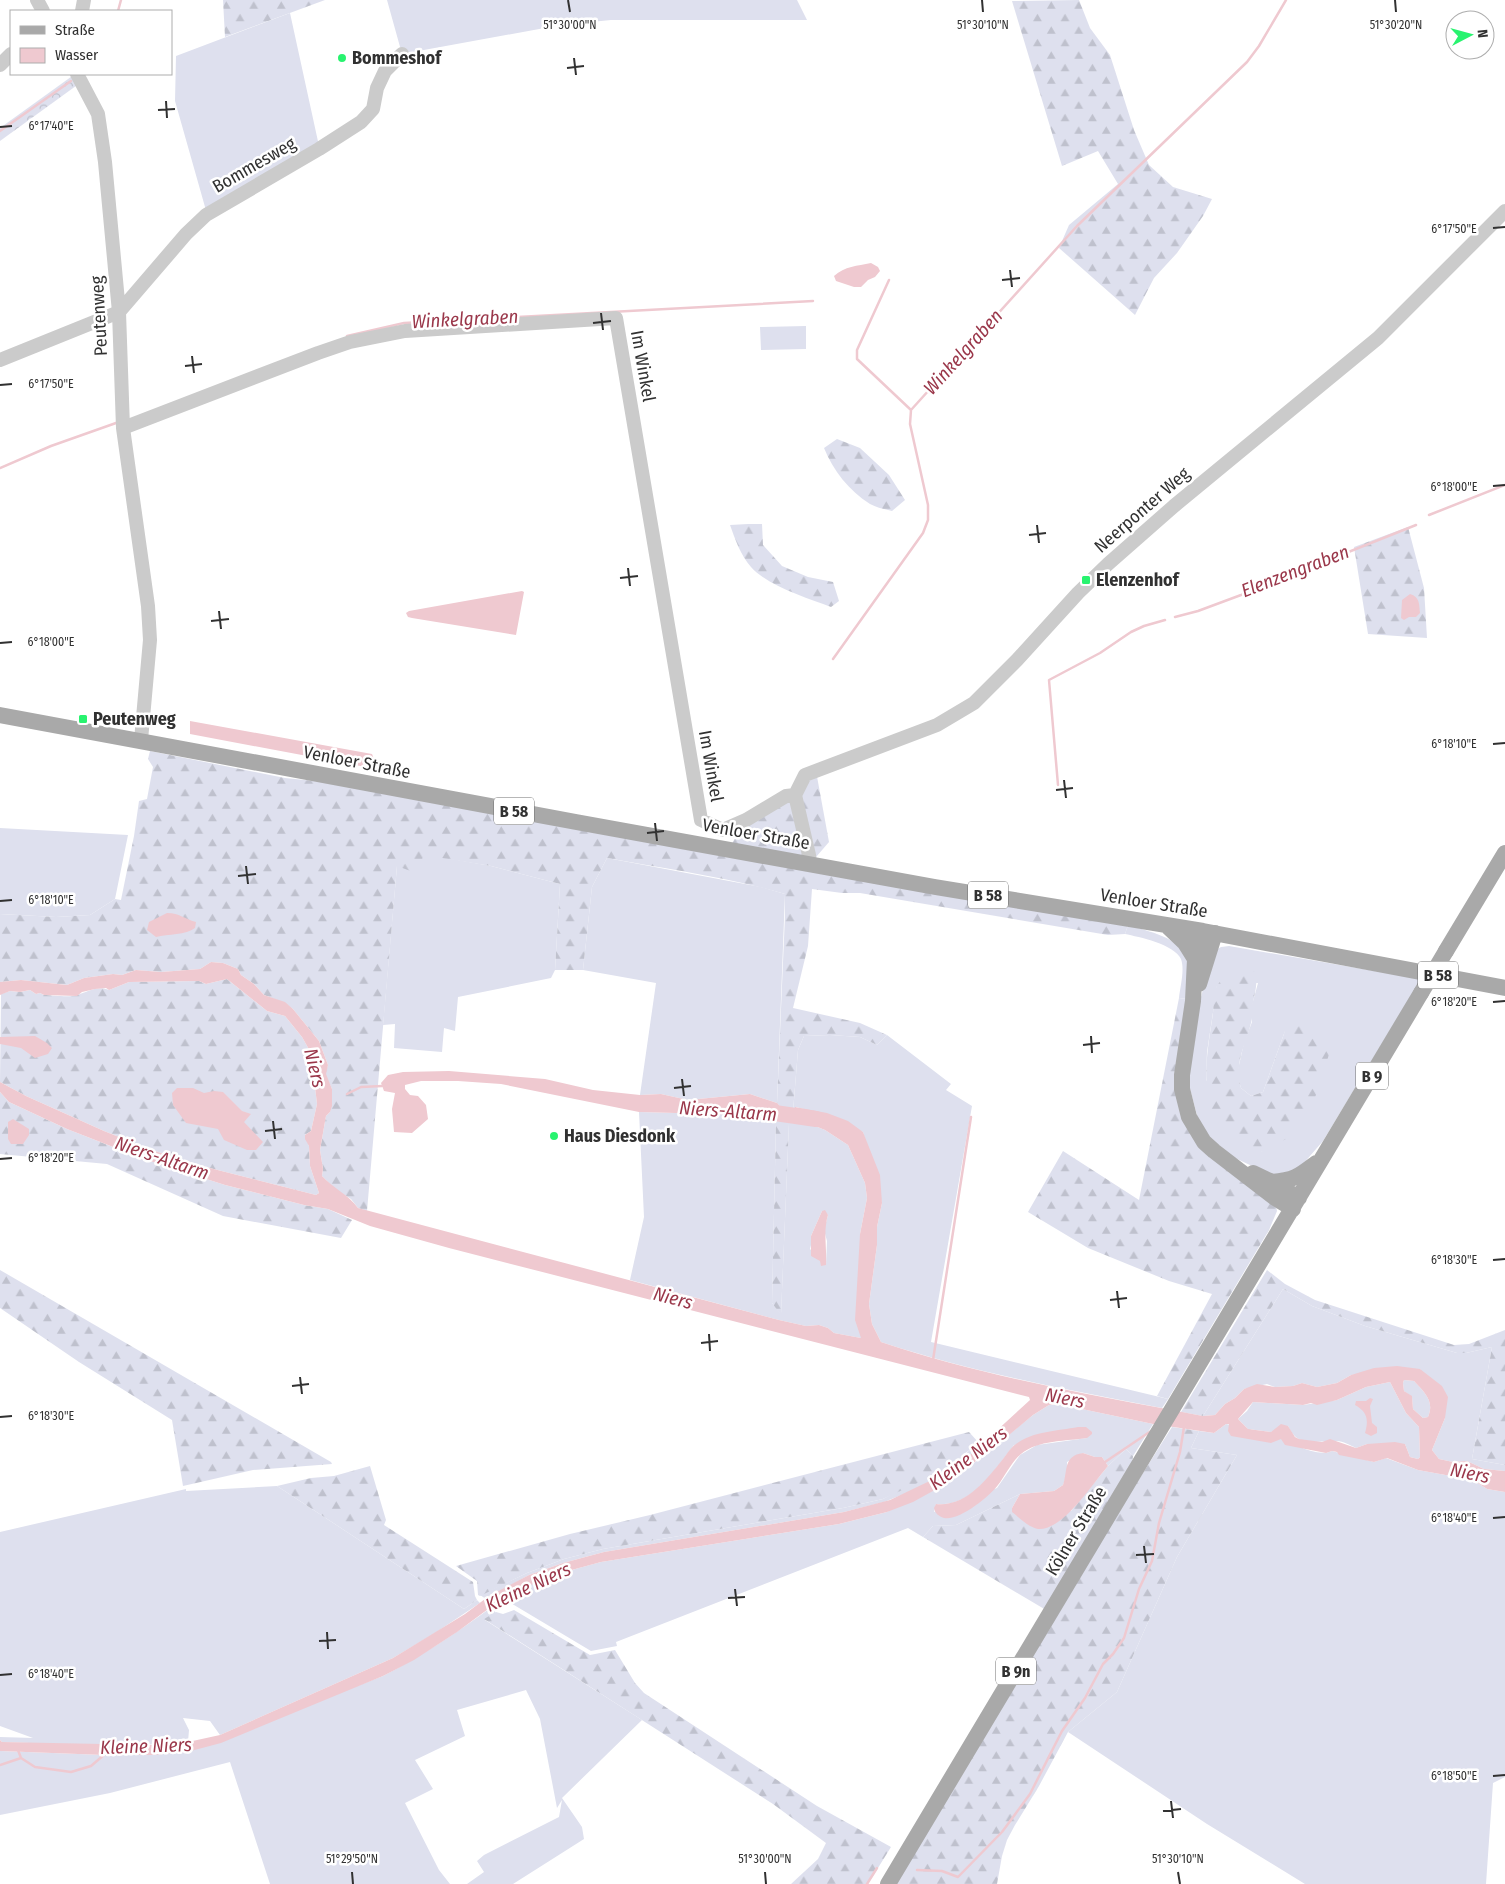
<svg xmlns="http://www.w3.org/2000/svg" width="1505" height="1884" font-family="'Fira Sans Condensed',sans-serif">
	<defs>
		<pattern id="forest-firs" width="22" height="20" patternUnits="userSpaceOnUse" patternTransform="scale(1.25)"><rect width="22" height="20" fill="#dee0ee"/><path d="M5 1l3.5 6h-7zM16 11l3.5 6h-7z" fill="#bfc1cd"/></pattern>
		<pattern id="park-crowns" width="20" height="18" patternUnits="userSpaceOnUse" patternTransform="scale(1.25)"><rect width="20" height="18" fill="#dee0ee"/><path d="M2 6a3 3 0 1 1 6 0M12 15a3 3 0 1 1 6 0" fill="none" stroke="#bfc1cd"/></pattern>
	</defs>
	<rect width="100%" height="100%" fill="#fff"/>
	<path fill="#dee0ee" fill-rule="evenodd" d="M387,0H797L807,20H611L561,25L402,54Z
		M290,13L319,146L207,214L175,101L176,56Z
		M806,326V349L761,350L760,327Z
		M0,828L128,835L115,899L90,915L56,917L0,914Z
		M424,854L491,866L560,884L555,970L551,978L458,997L455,1031L444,1028L442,1052L394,1048L395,1024L383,1025L397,866Z
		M607,858L761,887L785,894L777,1103L750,1094L688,1100L661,1094L640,1095L656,983L583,970L592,887Z
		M1128,925C1149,932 1179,936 1188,960C1191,968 1187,990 1187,999L1179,998C1180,987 1185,970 1181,959C1174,944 1139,937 1125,934Z
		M1229,946L1421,979L1323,1141L1296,1172L1271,1175L1233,1157L1211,1139L1199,1123L1188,1081L1200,1001L1209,966L1216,950L1221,947ZM1258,983L1252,1005V1022L1244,1043L1237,1074L1241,1088L1251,1096L1263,1092L1285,1031L1262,1152L1206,1080L1207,1052L1217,986Z
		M830,1035L860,1037L877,1045L887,1035L951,1084L946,1090L972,1106L931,1342L1168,1399L1162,1408C1067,1390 972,1372 881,1342L872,1324L869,1304L877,1245V1227L882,1203L863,1132L811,1111L796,1107L795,1118L825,1130L848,1145L865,1183L867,1198L860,1234L861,1338L834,1333L828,1328L819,1325L806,1326L779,1320L630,1280L644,1217L639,1112L748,1115L776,1122L772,1303L781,1314L789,1124H792L798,1050L804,1036ZM822,1211L828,1215L824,1230L827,1241L826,1265L810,1249L812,1241L811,1236Z
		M1283,1289L1312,1306L1365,1326L1457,1353H1466L1492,1347L1472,1459L1505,1465V1471L1484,1469L1467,1461L1453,1462L1439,1459L1432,1450L1445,1418L1420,1369L1351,1375L1337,1383L1317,1387L1302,1383L1293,1386L1275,1387L1267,1384L1244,1389L1235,1398L1225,1404L1215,1415L1203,1416Z
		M1404,1380L1414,1381C1424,1392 1435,1401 1428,1417L1423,1418L1413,1409L1412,1397L1404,1391L1403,1383Z
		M1390,1382L1406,1413L1419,1427L1420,1457L1418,1459L1410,1457L1405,1444H1367L1356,1448C1350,1445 1343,1441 1337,1441C1317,1440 1298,1449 1288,1426L1271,1432L1248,1429L1238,1419L1247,1411L1253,1402L1303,1405L1337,1400L1366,1387Z
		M1058,1404L1153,1424L1133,1456L1126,1449L1108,1466L1102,1457H1095L1083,1453L1067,1462V1474L1063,1485L1054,1491L1020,1494L956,1525L933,1526L923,1537L908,1528L616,1642L617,1646L591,1651L509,1602L499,1607L495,1604C523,1583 567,1571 601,1562L839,1524L887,1512L969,1467L1033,1415L1049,1405ZM1087,1438L1037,1445L1020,1455L997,1488L934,1512L936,1504C972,1508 995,1469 1014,1445Z
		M1226,1424C1244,1427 1262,1433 1279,1438C1294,1443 1316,1458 1332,1451L1374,1462L1386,1458L1418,1470L1473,1480L1487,1489L1505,1492V1777L1493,1783L1486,1884H1305L1207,1824L1068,1732L1117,1692L1177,1557L1237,1455L1191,1448L1199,1431L1214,1433Z
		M977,1444L979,1446L969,1456L940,1476L909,1492L884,1502L844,1512L604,1552L563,1563L529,1575L486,1599L480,1595L527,1573L564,1559L603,1549L843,1508L883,1499L965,1454Z
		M277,1486L464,1609L477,1600L480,1603L435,1633L393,1658L220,1735L210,1721L183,1718L189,1730L188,1742C126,1748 64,1744 2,1742L0,1740V1737L33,1738L0,1726V1532L186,1489V1491Z
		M489,1609L496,1612L485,1620L642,1720L562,1798L582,1827L584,1839L513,1884H467L484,1872L477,1861L484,1855L559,1817L562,1800L557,1808L540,1719L526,1690L457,1710L465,1736L415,1760L433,1789L405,1803L439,1870L450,1884H270L230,1762L110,1793L0,1815V1751L104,1755L187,1752L383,1676C421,1656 455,1634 489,1609Z"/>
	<path fill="url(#forest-firs)" d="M223,0H325L225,37Z
		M1079,0L1090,28L1110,55L1134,130L1149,165L1173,187L1212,199L1203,216L1177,253L1154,278L1135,315L1059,248L1069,225L1118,184L1098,151L1062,166L1012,1Z
		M837,439L860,448L889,475L905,500L892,511C885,509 877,508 870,504C849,491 833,470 824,448Z
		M748,524H762L763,545L782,566L808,577L833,582L839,601L831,607C807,598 768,586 751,567C741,556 735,539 730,525Z
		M1408,527L1424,588L1427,638L1368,634L1354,547Z
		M150,751L285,778L395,789L1128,925L1125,934L1108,935L860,893H842L812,889L808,946L793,1008L860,1023L887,1035L877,1045L860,1037L830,1035L804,1036L798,1050L792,1124H789L781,1315L772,1303L776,1122L782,1118L783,1109L777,1103L785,915V894C727,877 666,869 607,858L592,887L583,970H555L560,884L491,866L424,855L416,873L397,866L367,1211L358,1208L351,1199L336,1190L322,1176L323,1169L320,1150L326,1116L330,1112L332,1089L325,1074L328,1065L319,1041L293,1009L285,1003L264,995L254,984L241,975L238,969L223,963L211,962L200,969L161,972L136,970L122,975L113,974L84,978L67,985L21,980L0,982V914L56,917L90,915L115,899L121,900L134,836L139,801L147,799L153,767L148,759Z
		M816,771L829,842L810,864L728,850L746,820Z
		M1246,970L1255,972C1258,985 1255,991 1253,1003C1252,1010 1253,1017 1251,1023C1245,1048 1234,1061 1241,1088L1251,1096L1263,1092L1285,1031L1292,1024L1308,1027L1333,1042L1311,1110L1286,1139L1262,1152C1247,1146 1229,1140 1219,1126C1198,1095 1208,1048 1213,1013C1214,1005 1213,993 1217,986C1222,976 1237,973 1246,970Z
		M227,979L267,1011L285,1016L302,1037L311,1053L317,1104L311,1131L305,1135L309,1146L310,1166L319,1193L316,1195L194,1164L149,1149L104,1131L26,1096L0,1082L1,994L10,991L20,992L30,990L36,994L40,993L44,995C52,995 70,998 77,995C87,992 98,985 109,990L129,982L199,981L206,984Z
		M1179,998L1187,999L1179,1105L1276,1206L1277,1211L1269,1230L1168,1399L1157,1396L1212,1294L1169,1281L1088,1248L1028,1212L1063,1151L1139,1200Z
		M0,1092L9,1102L67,1129L144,1159L225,1185L304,1205L328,1209L352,1220L341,1238L223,1216L107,1164L0,1154Z
		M0,1270L331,1462L332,1464L253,1470L183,1486L172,1420L79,1362L0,1308Z
		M1267,1270L1285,1284L1315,1300L1454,1345L1469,1344L1505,1330V1465L1472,1459L1492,1347L1466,1353H1457L1365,1326L1312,1306L1283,1289L1203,1416L1181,1412Z
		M1172,1427L1199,1431L1191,1448L1237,1455L1177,1557L1117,1692L1068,1732L1039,1786L1015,1825L1007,1840L1002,1856L997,1884H894L1062,1601Z
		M969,1432L979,1443L937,1474L883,1499L843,1508L603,1549L564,1559L527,1573L480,1596L478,1595L477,1581L456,1566L570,1534L650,1515Z
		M1126,1449L1133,1456L1132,1466L1046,1610L923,1537L933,1526L956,1525L1020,1494L1012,1508L1071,1511L1108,1466Z
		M370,1466L386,1520L384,1525L473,1582L475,1596L477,1600L464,1609L277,1486L311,1478L334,1476Z
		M514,1610L590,1655L615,1650L635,1683L644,1693L817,1806L891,1847L868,1884H791L818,1859L826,1843L773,1804L484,1619L496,1612L503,1614Z"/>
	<path fill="url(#park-crowns)" d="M75,74L80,83L0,141V128Z"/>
	<path fill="#efc9d0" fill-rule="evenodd" d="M871,263L878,267L880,271L875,277L868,280L861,287H854L836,281L834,276C845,266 857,266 871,263Z
		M522,591L524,592L516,635L412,618L408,617L406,613L409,611Z
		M1410,594C1420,597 1419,604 1420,613L1416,617H1409L1404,620L1401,618L1402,600Z
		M190,721L372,754L374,759L371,768L190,734Z
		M167,913C180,913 184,919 196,922L195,928C186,935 168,934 156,937L147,930L149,922Z
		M211,962L223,963L238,969L241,975L254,984L264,995L285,1002L293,1009L319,1041L328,1065L326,1074L332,1089V1106L330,1112L326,1116L320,1150L323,1169L322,1176C333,1188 349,1195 358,1208L779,1320L806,1326L819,1325L828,1328L834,1333L861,1338L855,1320L860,1234L867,1198L865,1183L848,1145L825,1130L795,1118V1107L827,1113L848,1121L863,1132L880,1175L882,1203L877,1227V1245L869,1304L872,1324L881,1342C985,1377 1094,1395 1203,1416L1215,1415L1225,1404L1235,1398L1244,1389L1257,1384L1275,1387L1293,1386L1302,1383L1317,1387L1337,1383L1351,1375L1374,1368L1397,1366L1420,1369L1442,1386L1448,1397L1445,1418L1432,1450L1439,1459L1453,1462L1467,1461L1484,1469L1505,1471V1492L1487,1489L1473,1480L1418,1470L1387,1458L1374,1462L1339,1455L1337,1452L1332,1451L1326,1453L1285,1445L1281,1439L1271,1443L1231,1436L1228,1431L1229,1424H1226L1214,1433L1153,1424L1058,1404L1049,1405L1033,1415L991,1450L942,1486L913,1502L887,1512L839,1524L601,1562L568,1571L533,1584L499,1601L457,1632L414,1660L383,1676L221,1743L187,1752L153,1755H104L0,1751V1740L2,1742L154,1745L188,1742L220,1735L393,1658L465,1614L489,1596L529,1575L563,1563L604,1552L844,1512L890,1500L940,1476L969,1456L1030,1400L1029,1397L449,1248L370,1226L328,1209L304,1205L225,1185L144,1159L67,1129L9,1102L0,1092V1082L26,1096L104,1131L149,1149L194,1164L316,1195L319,1193L310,1166L309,1146L305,1139V1135L311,1131L317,1104L311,1053L302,1037L285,1016L267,1011L227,979L206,984L199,981L129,982L109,990L106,988L95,989L82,992L77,996L44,995L40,993L36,994L30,990L20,992L10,991L0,995V982L21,980L67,985L84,978L113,974L122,975L136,970L161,972L200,969ZM1404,1380L1414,1381C1424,1392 1435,1401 1428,1417L1423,1418L1413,1409L1412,1396L1404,1391L1403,1383ZM1390,1382L1406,1413L1419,1427L1420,1457L1418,1459L1410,1457L1405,1444L1395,1442L1367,1444L1356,1448L1330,1439L1322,1442L1299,1439L1295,1437L1288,1426L1281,1424L1271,1432L1248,1429L1238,1419L1253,1402L1303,1405L1311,1403L1317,1405L1337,1400L1366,1387Z
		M35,1036L47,1043L52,1048L48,1054L35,1058L21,1048L0,1044V1037Z
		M449,1071L545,1079L593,1090L640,1095L661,1094L688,1100L750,1094L777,1103L783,1109L782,1118L776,1122L748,1115L639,1112L501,1084L458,1081H421L405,1085V1089L410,1095L418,1096L426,1105L428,1119L412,1133L394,1132L392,1109L395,1093L384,1091L381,1083L388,1075L403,1072Z
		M177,1088H193L204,1093L214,1091L223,1092L242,1111L251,1114L244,1122L263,1142L256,1150H247L224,1140L218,1129L186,1123L173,1105L172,1093Z
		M13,1119L29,1129V1135L23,1144H11L8,1139V1122Z
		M825,1210L828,1215C823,1232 827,1247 826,1265L821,1266L820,1261L811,1256V1236L822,1211Z
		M1370,1398L1373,1399L1370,1406L1372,1423L1377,1427V1433L1371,1436L1365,1433C1369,1419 1367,1412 1355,1405L1356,1401H1366Z
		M1078,1427H1086L1092,1432V1434L1087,1438C1066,1441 1038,1440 1021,1454C1012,1461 1005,1476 998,1485C989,1497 959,1521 944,1518C938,1516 935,1513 934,1508L936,1504C966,1507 986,1480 1003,1459C1007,1454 1011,1447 1016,1444C1033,1431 1058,1431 1078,1427Z
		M1083,1453L1095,1457H1102L1108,1466C1093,1483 1063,1531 1038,1529C1028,1527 1020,1518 1012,1512V1508L1020,1494L1054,1491L1063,1485C1068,1470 1063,1456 1083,1453Z"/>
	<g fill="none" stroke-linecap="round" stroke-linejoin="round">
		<path stroke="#efc9d0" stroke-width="2.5" d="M118,11L121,0
			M0,131L71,81
			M889,280L857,350V359L911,410
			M347,336L404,323L813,301
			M0,468L51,446L116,423
			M1429,515L1505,485
			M1175,617L1198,611L1241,595L1416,525
			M833,659L923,533L928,520V505L910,424L911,410L1077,226L1247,62L1259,46L1286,0
			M1058,785L1049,680L1100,653L1131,632L1144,626L1165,620
			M347,1094L361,1087L382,1086
			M933,1360L971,1117
			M1105,1462L1151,1431
			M18,1750L21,1758L35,1767L71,1772L91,1766L105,1754
			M0,1765L21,1758
			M917,1870L942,1871L958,1877L1002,1832L1030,1794L1062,1731L1085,1698L1103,1664L1113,1654L1124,1638L1139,1589L1152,1561L1159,1523L1180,1452L1184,1427
			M867,1884L877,1868"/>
		<path stroke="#efc9d0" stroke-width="16" d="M761,1111L816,1119"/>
		<path stroke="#cbcbcb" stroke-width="14" d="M37,0L43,11
			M82,11L84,0
			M0,65L11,54
			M77,74L98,114L105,162L119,312L123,428L148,606L150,640L141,740
			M0,360L119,312L186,234L206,215L319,149L361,122L373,109L377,88L385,71L402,54
			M123,428L318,353L350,342L405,331L616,318L701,820L723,830L746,820L786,796L795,795
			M810,864L809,855L795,795L805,775L937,725L974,703L1017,660L1078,593L1108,564L1174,506L1378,338L1505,211"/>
		<path stroke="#a9a9a9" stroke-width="16" d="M0,715L576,822L935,887L1203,931L1505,988
			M1166,925L1185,943L1195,959
			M1200,931L1195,959L1193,1001L1182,1075V1089L1189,1117L1204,1142L1214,1151L1275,1198L1293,1209
			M1446,951L1505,853
			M1199,984L1215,933
			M1253,1173L1272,1182L1299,1198
			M1272,1182C1295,1180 1299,1176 1316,1163
			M888,1884L1421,993"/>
		<path stroke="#a9a9a9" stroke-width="16" d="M1421,993L1446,951"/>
	</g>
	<path fill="none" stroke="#313131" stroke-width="2" d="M568,0L570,12M982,0L983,12M1395,0L1396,12M574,58L576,75M567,68L584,66M166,101L167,118M158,110L175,109M0,127L12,126M1493,228L1505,227M1010,270L1012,287M1002,280L1020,278M601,313L603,330M593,323L611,321M192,356L194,373M185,366L202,364M0,385L12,384M1493,486L1505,485M1037,525L1039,543M1029,535L1046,533M628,568L630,586M620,578L638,576M219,611L221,629M211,621L229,619M0,643L12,642M1493,744L1505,743M1064,780L1066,798M1056,790L1073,788M655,823L657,841M647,833L664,831M246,866L248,884M238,876L256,874M0,901L12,900M1493,1002L1505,1001M1091,1036L1092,1053M1083,1045L1100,1043M682,1079L684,1096M674,1088L691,1086M273,1121L275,1139M265,1131L282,1129M0,1159L12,1158M1493,1260L1505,1259M1117,1291L1119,1308M1110,1300L1127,1298M709,1334L710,1351M701,1343L718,1341M300,1377L302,1394M292,1386L309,1384M0,1417L12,1416M1493,1518L1505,1517M1144,1546L1146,1563M1136,1555L1154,1554M735,1589L737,1606M728,1598L745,1597M327,1632L328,1649M319,1641L336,1640M0,1675L12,1674M1493,1776L1505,1775M1171,1801L1173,1818M1163,1811L1181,1809M352,1872L353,1884M765,1872L766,1884M1178,1872L1180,1884"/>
	<g fill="#28f36f" stroke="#fff" stroke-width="2">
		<circle cx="342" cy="58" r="5"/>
		<rect x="1081" y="575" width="10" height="10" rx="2.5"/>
		<rect x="78" y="714" width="10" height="10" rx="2.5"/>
		<circle cx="554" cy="1136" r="5"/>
	</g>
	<g text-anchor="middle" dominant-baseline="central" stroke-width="5" stroke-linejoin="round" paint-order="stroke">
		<g fill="#fff" stroke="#6f6f6f" stroke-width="1">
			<rect x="494" y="797.5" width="40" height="27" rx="4"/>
			<rect x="968" y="881.5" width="40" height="27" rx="4"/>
			<rect x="1418" y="961.5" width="40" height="27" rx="4"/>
			<rect x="1356" y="1062.5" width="32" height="27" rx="4"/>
			<rect x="996" y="1657.5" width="40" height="27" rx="4"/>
		</g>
		<g font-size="16" font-weight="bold" fill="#313131">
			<text x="514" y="811">B 58</text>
			<text x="988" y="895">B 58</text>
			<text x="1438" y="975">B 58</text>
			<text x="1372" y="1076">B 9</text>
			<text x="1016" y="1671">B 9n</text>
		</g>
		<g font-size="18" font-weight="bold" fill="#313131" stroke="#fff" text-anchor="start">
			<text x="352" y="58">Bommeshof</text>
			<text x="1096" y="580">Elenzenhof</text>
			<text x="93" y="719">Peutenweg</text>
			<text x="564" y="1136">Haus Diesdonk</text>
		</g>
		<g font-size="18" fill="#313131" stroke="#fff">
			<text transform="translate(254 165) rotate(-30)">Bommesweg</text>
			<text transform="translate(99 316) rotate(-93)">Peutenweg</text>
			<text transform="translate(643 366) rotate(80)">Im Winkel</text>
			<text transform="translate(1142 510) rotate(-41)">Neerponter Weg</text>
			<text transform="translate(357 762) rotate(11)">Venloer Straße</text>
			<text transform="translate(711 766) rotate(80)">Im Winkel</text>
			<text transform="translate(756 834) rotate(10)">Venloer Straße</text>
			<text transform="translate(1154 903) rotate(9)">Venloer Straße</text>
			<text transform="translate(1076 1531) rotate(-59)">Kölner Straße</text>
		</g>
		<g font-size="19" font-style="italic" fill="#9a374a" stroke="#fff">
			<text transform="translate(465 319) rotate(-3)">Winkelgraben</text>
			<text transform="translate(963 352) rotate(-48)">Winkelgraben</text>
			<text transform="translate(1295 571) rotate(-21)">Elenzengraben</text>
			<text transform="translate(315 1068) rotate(76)">Niers</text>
			<text transform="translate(728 1111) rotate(4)">Niers-Altarm</text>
			<text transform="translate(162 1158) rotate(19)">Niers-Altarm</text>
			<text transform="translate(673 1298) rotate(15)">Niers</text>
			<text transform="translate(1065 1398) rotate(11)">Niers</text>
			<text transform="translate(968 1458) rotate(-37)">Kleine Niers</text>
			<text transform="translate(1470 1473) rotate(11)">Niers</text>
			<text transform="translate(528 1587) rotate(-25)">Kleine Niers</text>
			<text transform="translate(146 1746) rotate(-2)">Kleine Niers</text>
		</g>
	</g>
	<g font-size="12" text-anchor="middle" fill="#313131" stroke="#fff" stroke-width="5" stroke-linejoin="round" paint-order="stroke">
		<text x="570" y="29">51°30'00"N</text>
		<text x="983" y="29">51°30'10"N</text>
		<text x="1396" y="29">51°30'20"N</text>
		<text x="51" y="130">6°17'40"E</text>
		<text x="1454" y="233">6°17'50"E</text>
		<text x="51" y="388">6°17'50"E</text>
		<text x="1454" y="491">6°18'00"E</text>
		<text x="51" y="646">6°18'00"E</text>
		<text x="1454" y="748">6°18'10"E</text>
		<text x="51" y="904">6°18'10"E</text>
		<text x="1454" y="1006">6°18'20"E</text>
		<text x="51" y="1162">6°18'20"E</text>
		<text x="1454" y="1264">6°18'30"E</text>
		<text x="51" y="1420">6°18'30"E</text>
		<text x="1454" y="1522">6°18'40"E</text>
		<text x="51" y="1678">6°18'40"E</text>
		<text x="1454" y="1780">6°18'50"E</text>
		<text x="352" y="1863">51°29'50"N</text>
		<text x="765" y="1863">51°30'00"N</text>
		<text x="1178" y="1863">51°30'10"N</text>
	</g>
	<rect x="10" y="10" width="162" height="65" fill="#ffffff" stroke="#adadad"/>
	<rect x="20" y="26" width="25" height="8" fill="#a9a9a9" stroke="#adadad"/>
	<text x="55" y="35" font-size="15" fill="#313131">Straße</text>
	<rect x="20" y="48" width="25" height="15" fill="#efc9d0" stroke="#adadad"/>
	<text x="55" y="60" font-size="15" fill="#313131">Wasser</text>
	<g transform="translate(1470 35) rotate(84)"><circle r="24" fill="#ffffff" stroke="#adadad"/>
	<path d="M0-4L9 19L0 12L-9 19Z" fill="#28f36f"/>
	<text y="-8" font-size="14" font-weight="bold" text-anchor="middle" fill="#313131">N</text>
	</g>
</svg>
